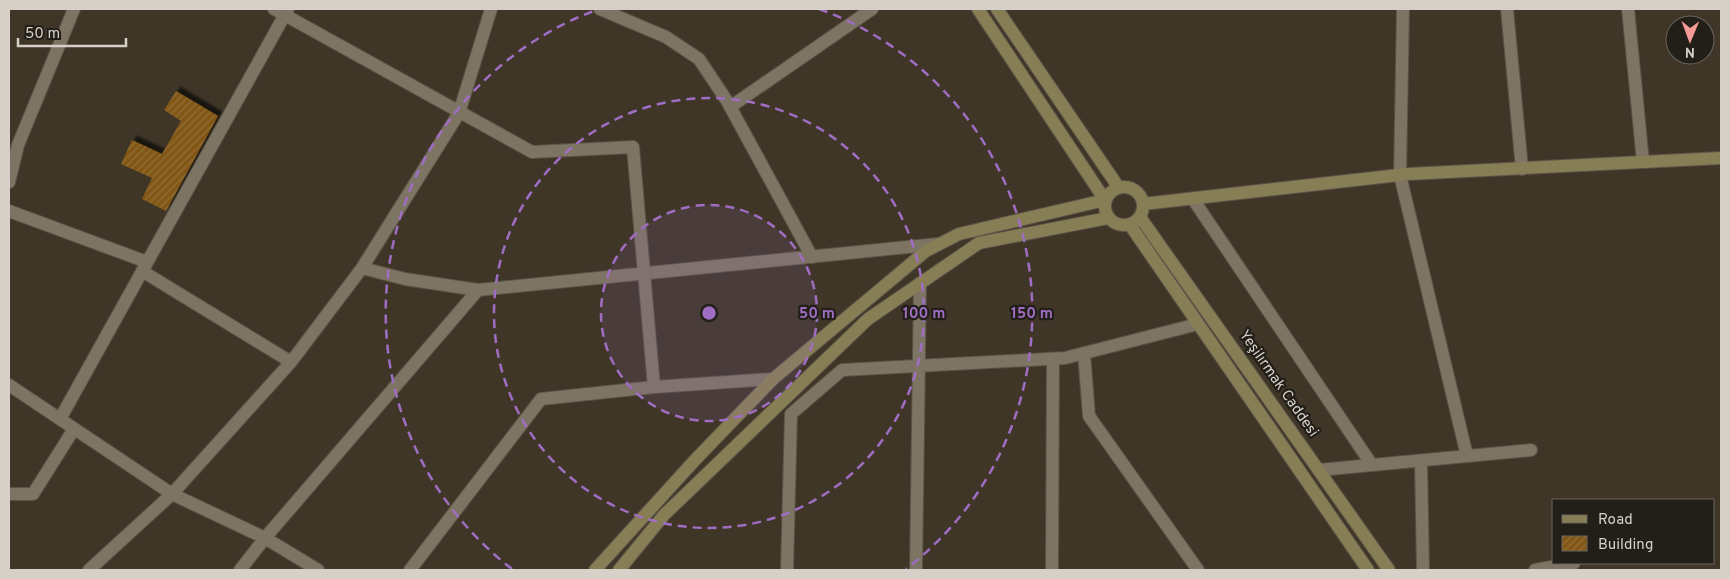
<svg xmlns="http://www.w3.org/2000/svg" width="1730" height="579" font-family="Overpass,sans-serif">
	<defs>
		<pattern id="building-hatch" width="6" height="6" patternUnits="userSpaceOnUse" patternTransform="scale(1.25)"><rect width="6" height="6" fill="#815715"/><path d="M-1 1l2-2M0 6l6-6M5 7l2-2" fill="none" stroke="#926e36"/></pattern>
		<filter id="shadow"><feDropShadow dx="4.5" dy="-4.5" stdDeviation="1" flood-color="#0009"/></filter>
	</defs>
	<rect width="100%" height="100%" fill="#3f3628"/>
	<path fill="url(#building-hatch)" filter="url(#shadow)" d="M176,91L218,116L166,211L142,199L152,178L121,164L132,140L162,154L181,121L164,110Z"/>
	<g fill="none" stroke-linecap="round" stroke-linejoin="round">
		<defs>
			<path id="street" d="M274,9L532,152L633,147L654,387
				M600,9L666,37L699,59L727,101L812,257
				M1403,9L1400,175L1467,456
				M1507,9L1522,169
				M1628,9L1643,162
				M730,107L872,9
				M9,182L18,145L74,9
				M1193,199L1372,465
				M9,211L147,262
				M362,268L405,279L478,290
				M142,271L291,362
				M1084,353L1089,416L1198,570
				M9,385L172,494L265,538L318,570
				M60,419L288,9
				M1421,461L1423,570
				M1319,470L1531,450
				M9,494H33L74,429
				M89,570L172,494L291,362L362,268L459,113L491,9
				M240,570L265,538L478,290L938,244
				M410,570L541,399L654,387L773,379
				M787,570L791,414L842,370L1065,358L1198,324
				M916,570L920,283
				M1052,570L1053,359
				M1535,570L1574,563"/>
			<path id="secondary" d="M997,9L1119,188
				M1105 206a19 19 0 1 1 38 0a19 19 0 1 1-38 0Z
				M1143,204L1408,174L1721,158
				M1140,217L1389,570
				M1130,225L1368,570
				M595,570L695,460L773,379L926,251L959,234L1105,200L978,9
				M619,570L664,515L868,319L979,243L1108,218"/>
		</defs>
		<use href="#street" stroke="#5b5347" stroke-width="14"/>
		<use href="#secondary" stroke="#5b5347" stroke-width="14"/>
		<use href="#street" stroke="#7e7464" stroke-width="12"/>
		<use href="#secondary" stroke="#887e56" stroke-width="12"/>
	</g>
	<circle cx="709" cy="313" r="108" fill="#9f6ec3" fill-opacity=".12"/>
	<g fill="none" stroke="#9f6ec3" stroke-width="2.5" stroke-dasharray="9 6">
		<circle cx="709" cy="313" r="108"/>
		<circle cx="709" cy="313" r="215"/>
		<path d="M512 569A323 323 0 0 1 599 9M819 9A323 323 0 0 1 906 569"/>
	</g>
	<g text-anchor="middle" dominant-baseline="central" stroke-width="4.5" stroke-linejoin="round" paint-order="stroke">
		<g font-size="15" fill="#d6d0c8" stroke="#221e18">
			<text transform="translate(1278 384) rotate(55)">Yeşilırmak Caddesi</text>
		</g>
	</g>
	<circle cx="709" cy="313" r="8" fill="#9f6ec3" stroke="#221e18" stroke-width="2.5"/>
	<g font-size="15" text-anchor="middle" font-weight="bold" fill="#9f6ec3" stroke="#221e18" stroke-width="4.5" stroke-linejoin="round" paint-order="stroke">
		<text x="817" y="318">50 m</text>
		<text x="924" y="318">100 m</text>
		<text x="1032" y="318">150 m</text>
	</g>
	<rect width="1730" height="579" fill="none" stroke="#d6d0c8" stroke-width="20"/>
	<rect x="1552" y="499" width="162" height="65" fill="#221e18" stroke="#6a655e"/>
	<rect x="1562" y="515" width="25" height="8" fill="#887e56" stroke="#6a655e"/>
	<text x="1598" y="524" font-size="15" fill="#d6d0c8">Road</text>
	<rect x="1562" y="536" width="25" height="15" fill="url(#building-hatch)" stroke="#6a655e"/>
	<text x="1598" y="549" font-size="15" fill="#d6d0c8">Building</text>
	<g transform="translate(1690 40) rotate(181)"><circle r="24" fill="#221e18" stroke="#6a655e"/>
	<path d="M0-4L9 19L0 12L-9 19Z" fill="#f59b97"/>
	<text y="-8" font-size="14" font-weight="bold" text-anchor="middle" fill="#d6d0c8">N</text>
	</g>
	<path d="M18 38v8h108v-8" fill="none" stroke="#d6d0c8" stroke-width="2.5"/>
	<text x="25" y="38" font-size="15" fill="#d6d0c8" stroke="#221e18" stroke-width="4" paint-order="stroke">50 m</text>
</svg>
